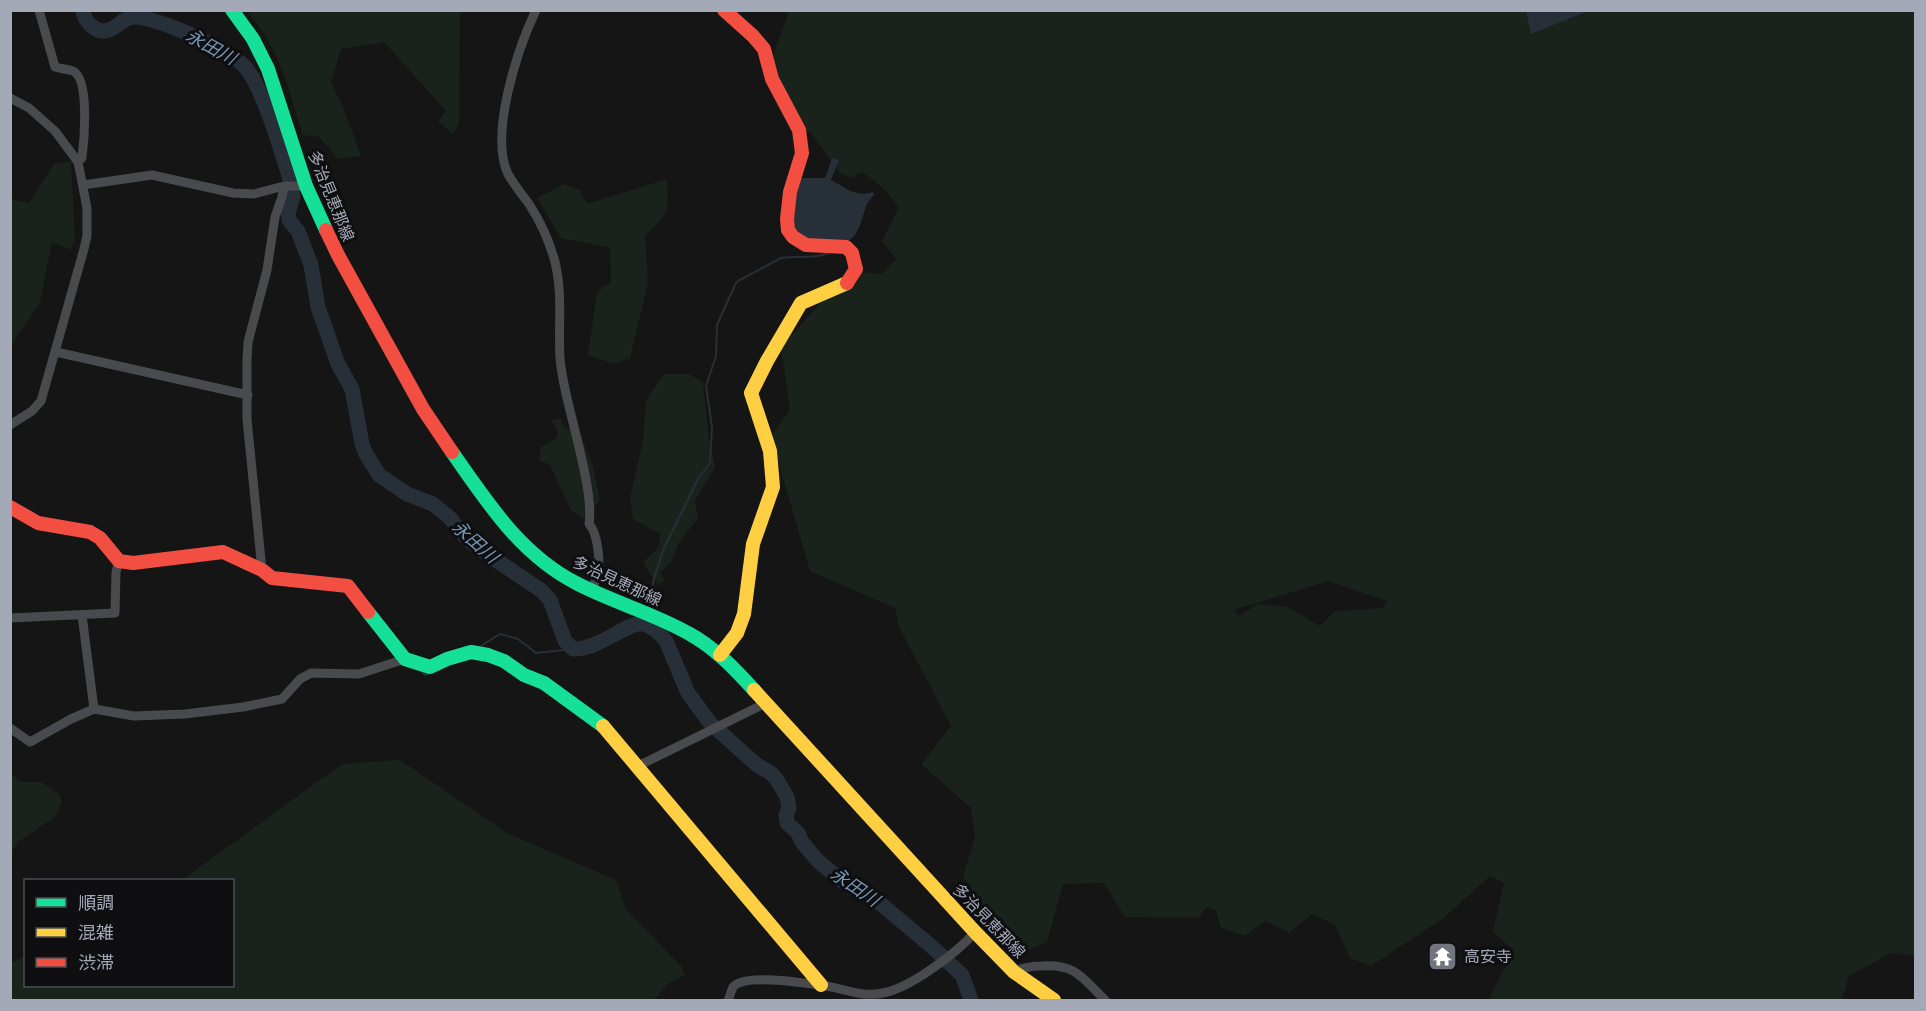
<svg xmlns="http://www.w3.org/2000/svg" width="1926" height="1011" font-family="Rubik,'Noto Sans JP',sans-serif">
	<rect width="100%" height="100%" fill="#151515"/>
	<path fill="#1a221c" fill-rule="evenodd" d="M246,11H460L459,124L453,134L438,122L446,111L384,42L341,49L331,83L342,104L361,156L338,159L319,137L303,135C288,89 280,47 246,11Z
		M789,11H1915V956L1891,953L1849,976L1842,1000H1489L1513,950L1493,932L1504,883L1490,876L1445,917L1371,966L1350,958L1335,925L1312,914L1289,933L1266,921L1244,936L1221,928L1216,911L1207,907L1198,918L1125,917L1104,883L1063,884L1047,942L1014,956L963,876L975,838L971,808L921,764L951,726L898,625L895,608L810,571L771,436L790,410L781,347L841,280L859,272L882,274L896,259L882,241L899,207L885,190L862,172L851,178L840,173L810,132L804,131L780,87L772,59ZM1328,581L1387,601L1383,608L1335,611L1320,626L1289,607L1258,604L1239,616L1234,610Z
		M71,161L75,239L71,250L52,242L40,303L11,345V199L29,203L54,164Z
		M667,179C668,211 670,214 645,235L648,283L630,358L614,364L588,355L597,292L611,282L610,248L561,238L537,198L564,184L580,190L587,204Z
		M664,374H689L703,382L709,441L715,467L695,501L698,518L678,544L671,563L660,572L665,581L657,584L643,562L659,547L660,534L633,519L630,497L643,442L646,400Z
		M561,419L563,426L580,433L593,467L600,501L584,519L571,510L550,465L539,460L541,447L556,438L558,432L551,420Z
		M400,760L507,833L616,880L626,909L682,967L685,975L669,983L654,1000H11V963L25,956L26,986H232V880H182L342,764Z
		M11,774L21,782H41L59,794L62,802L56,816L18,842L11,853Z"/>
	<path fill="#272f38" d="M1526,11V10L1588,11L1531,34Z
		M832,158L839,160L831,180C846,187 854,198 873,192L874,195C860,207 865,231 848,241L807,240L795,229L792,222L799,180L803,178H825Z"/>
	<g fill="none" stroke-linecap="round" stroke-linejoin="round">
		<path stroke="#272f38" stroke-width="2" d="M648,610L654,578L664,548L698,479L710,463L712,427L706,386L716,356L717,325L735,285L738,281L781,258C797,255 815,260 831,252
			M481,646L500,634L518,639L536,653L573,649
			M421,671L425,675L448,666"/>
		<path stroke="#272f38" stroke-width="15" d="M83,10C84,22 96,34 109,30C118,27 123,18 133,17C143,16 168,25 177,29C199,38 224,48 242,64C262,81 282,155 291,182L293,197L288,213L289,220L298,231L311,265L318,307L338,364L352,389L362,444L366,454L379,475L407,494L433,504L450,518L467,539L484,552L542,591L550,600L565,641L573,649C599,650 628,621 643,624C652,626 661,635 666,641L688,693L710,723L757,765L771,773L777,780L787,797L789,808L786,815L787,823L798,833L802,842L818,861L842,881L857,890L869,894L931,946L962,975L971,1000"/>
		<path stroke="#484a4e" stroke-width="9" d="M39,10L55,67C61,69 68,69 73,71C90,79 84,142 82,158L78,162
			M536,10C518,48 489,134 508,174C514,185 522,194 529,204C540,221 550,243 555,262C563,295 558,325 560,358C561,372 564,385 567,398C574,429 594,496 589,524C598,533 601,564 597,576C596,581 593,586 591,590
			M10,98L29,108L55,131L78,162L87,208V236L84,249L41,401L32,411L10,425
			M83,185L152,175L233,193L254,194L284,186H306
			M56,352L248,395
			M262,570L247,419V360L248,342L267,270L275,217L282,197L284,186
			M82,615L94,709
			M10,618L115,613L116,572L119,561
			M10,728L30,742L71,719L94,709L134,716L185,714L243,707L282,699L300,679L311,673L359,674L405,659
			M638,766L766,703
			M1014,972C1023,967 1031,966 1042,966C1077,964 1082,978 1105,1000
			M728,1000C730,997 731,991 733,987C744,973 803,983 819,985C841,987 861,998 883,993C910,988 957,953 975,932"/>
		<path stroke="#16e098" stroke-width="14" d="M232,10L253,39L268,69L306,186L326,230
			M452,452C487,502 520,554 576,583C612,602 653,613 688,633C714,647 734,668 754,690
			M368,612L405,659L430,667L447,659L471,652L488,655L504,661L524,675L544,683L603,726"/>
		<path stroke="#ffcf43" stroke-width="14" d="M720,655L737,633L744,614L753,544L773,487L770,451L751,393L767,361L801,303L847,283
			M754,690L975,932L1014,972L1054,1000
			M603,726L821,985"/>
		<path stroke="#f24e42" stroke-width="14" d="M724,10L753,36L764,49L772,79L799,130L802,153L790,192L787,219L788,230L793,237L806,245L846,247L852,253L856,269L847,283
			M326,230L338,255L423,409L452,452
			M10,507L38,523L90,532L100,538L119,561L133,563L223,552L262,570L272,578L348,586L368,612"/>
	</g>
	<defs>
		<symbol id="temple-square" viewBox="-11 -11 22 22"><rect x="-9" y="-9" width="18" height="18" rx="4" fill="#72757f" stroke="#0f0f11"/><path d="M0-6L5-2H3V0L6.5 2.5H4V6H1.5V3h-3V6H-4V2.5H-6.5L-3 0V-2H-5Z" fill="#fff"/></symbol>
	</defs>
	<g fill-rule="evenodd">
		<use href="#temple-square" x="1426" y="940" width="33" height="33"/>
	</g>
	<g text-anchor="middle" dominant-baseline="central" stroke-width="6" stroke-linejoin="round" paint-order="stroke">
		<g font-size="16" fill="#a4a9b8" stroke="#0f0f11">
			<text transform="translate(331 196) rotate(68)">多治見恵那線</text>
			<text transform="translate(617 581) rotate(25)">多治見恵那線</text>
			<text transform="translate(989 921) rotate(46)">多治見恵那線</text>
		</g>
		<g font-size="16" fill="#a4a9b8" stroke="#0f0f11" text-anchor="start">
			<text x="1464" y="956">高安寺</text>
		</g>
		<g font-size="18" font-style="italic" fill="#7797b6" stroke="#0f0f11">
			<text transform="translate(211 47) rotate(29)">永田川</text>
			<text transform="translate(475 542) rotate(41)">永田川</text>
			<text transform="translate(855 887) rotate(34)">永田川</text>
		</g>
	</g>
	<rect width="1926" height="1011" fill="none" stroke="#a4a9b8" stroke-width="24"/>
	<rect x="24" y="879" width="210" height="108" fill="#0f0f11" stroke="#4b4d54" stroke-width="1.5"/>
	<rect x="36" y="898" width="30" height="9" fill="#16e098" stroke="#4b4d54" stroke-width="1.5"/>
	<text x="78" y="909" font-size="18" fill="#a4a9b8">順調</text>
	<rect x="36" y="928" width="30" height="9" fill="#ffcf43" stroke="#4b4d54" stroke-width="1.5"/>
	<text x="78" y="939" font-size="18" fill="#a4a9b8">混雑</text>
	<rect x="36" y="958" width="30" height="9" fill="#f24e42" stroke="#4b4d54" stroke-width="1.5"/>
	<text x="78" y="969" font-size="18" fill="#a4a9b8">渋滞</text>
</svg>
